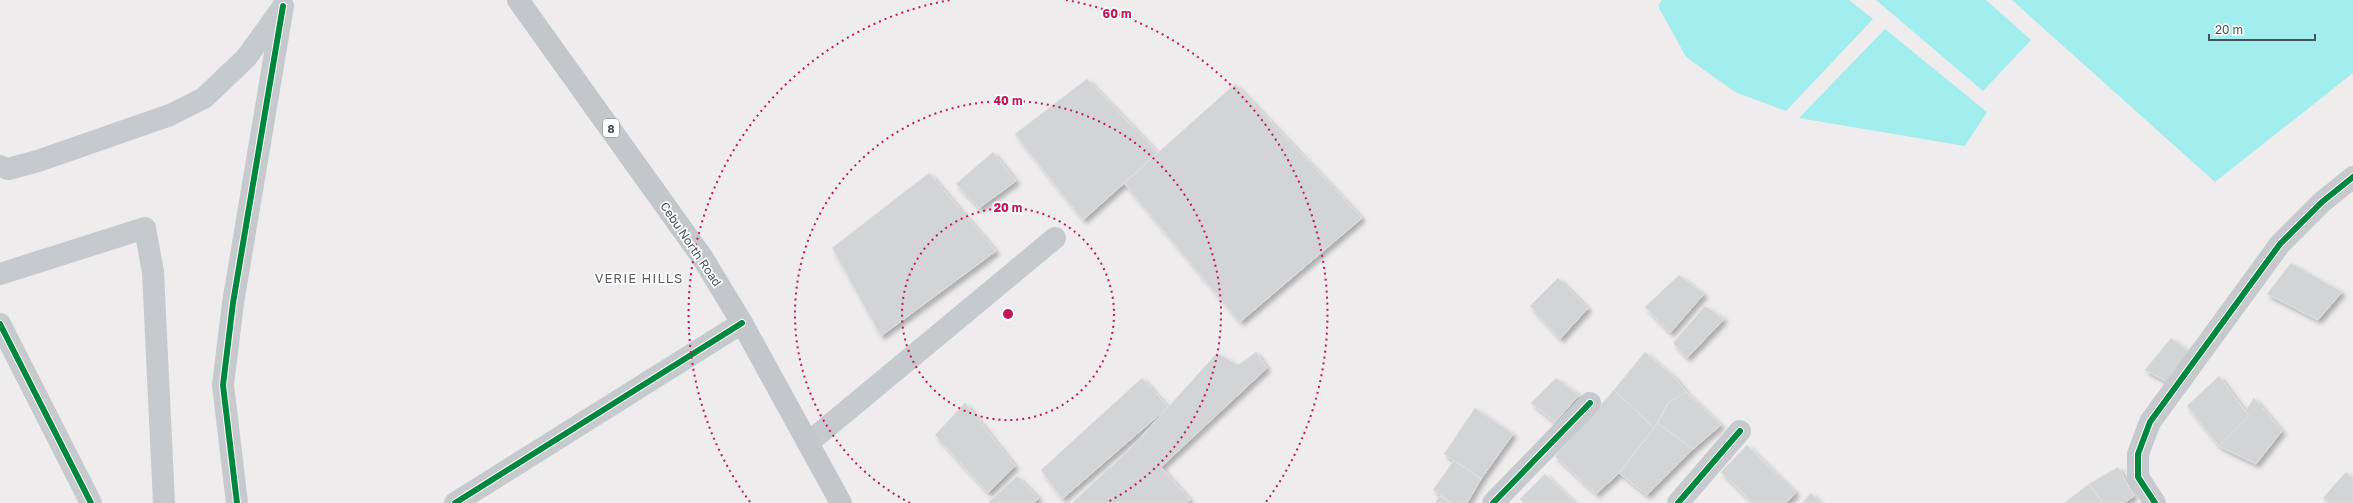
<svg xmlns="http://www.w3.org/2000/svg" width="2353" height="503" font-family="'Golos Text',sans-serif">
	<defs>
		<filter id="shadow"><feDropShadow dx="3.5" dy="3.5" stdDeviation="2" flood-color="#0004"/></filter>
	</defs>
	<rect width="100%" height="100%" fill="#eeeced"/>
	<path fill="#a2edee" d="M1662,0H1849L1873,19L1786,111L1735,92L1686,57L1658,6Z
		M1876,0H1986L2031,40L1983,91Z
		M2012,0H2353V73L2215,182Z
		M1885,29L1987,112L1965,146L1799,118Z"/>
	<path fill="#d3d4d6" stroke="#dfdfe0" filter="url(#shadow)" d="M1087,79L1158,153L1083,220L1015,134Z
		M1235,84L1362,218L1240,322L1124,183Z
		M993,152L1016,181L979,208L956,184Z
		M929,173L996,251L881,336L832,248Z
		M2291,263L2342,292L2318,320L2267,294Z
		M1679,275L1704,294L1670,333L1645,307Z
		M1558,278L1588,308L1560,339L1530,306Z
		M1705,306L1724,319L1687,358L1673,343Z
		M2171,338L2194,355L2173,385L2145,370Z
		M1256,352L1267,368L1161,467L1190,500L1186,503H1072L1132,447L1217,353L1238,365Z
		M1645,352L1675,378L1686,392L1668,403L1654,428L1614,390Z
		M2219,376L2249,416L2219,446L2187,406Z
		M1142,378L1168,407L1062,499L1041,470Z
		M1556,378L1579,395L1555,422L1531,403Z
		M1614,390L1654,428L1619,473L1596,494L1555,456Z
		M1686,392L1721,425L1693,449L1658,423L1668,403Z
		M2254,398L2282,431L2256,464L2219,446L2249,416L2245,411Z
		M965,403L1015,466L988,493L935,435Z
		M1475,408L1513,434L1481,479L1444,454Z
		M1658,423L1693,449L1647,495L1619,473Z
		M1747,445L1796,493L1786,503H1753L1721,472Z
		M1454,460L1481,479L1467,503H1452L1433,490Z
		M2118,467L2134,496L2124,503H2103L2089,484Z
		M2346,472L2353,478V503H2329L2323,498Z
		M1545,474L1575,503H1524L1520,499Z
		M1017,476L1039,498L1034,503H988Z
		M2089,484L2103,503H2064Z
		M1811,493L1821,503H1802Z
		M1440,496L1452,503H1435Z"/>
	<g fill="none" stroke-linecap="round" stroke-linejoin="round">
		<path stroke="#c6cacc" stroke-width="22" d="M0,166L8,169L38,161L170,115L204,98L246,58L280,11
			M0,274L145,228L153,272L164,503
			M0,324L91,503
			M808,443L1055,238
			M237,503L223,385L233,303L283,6
			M455,503L742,323
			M1493,503L1590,403
			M1678,503L1740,431
			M2155,503L2138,477V454L2150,422L2280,244L2322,202L2353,177"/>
		<path stroke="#c3c7ca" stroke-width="22" d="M518,0L702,257L742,323L841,503"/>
		<defs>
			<path id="cycleway" d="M0,324L91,503
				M237,503L223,385L233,303L283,6
				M455,503L742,323
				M1493,503L1590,403
				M1678,503L1740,431
				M2155,503L2138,477V454L2150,422L2280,244L2322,202L2353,177"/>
		</defs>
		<use href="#cycleway" stroke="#fff" stroke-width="8"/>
		<use href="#cycleway" stroke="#00873e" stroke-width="6"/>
	</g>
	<g fill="none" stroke="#c2185b" stroke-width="2" stroke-dasharray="2 4">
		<circle cx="1008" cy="314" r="106"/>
		<path d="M910 503A213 213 0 1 1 1106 503"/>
		<path d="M750 502A319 319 0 0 1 950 0M1066 0A319 319 0 0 1 1266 502"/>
	</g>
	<g text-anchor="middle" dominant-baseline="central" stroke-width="3.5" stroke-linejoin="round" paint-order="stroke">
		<rect fill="#fff" stroke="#7c878c" stroke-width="1" x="603" y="119" width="16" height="18" rx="3"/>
		<g font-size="11" font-weight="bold" fill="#44535a">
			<text x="611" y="128">8</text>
		</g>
		<g font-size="12" fill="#44535a" stroke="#fff">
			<text transform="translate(691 244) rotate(56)">Cebu North Road</text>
		</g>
		<g font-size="13" letter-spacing="1" fill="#585e61" stroke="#fff">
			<text x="639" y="278">VERIE HILLS</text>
		</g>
	</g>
	<circle cx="1008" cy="314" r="6" fill="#c2185b" stroke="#fff" stroke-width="2"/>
	<g font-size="12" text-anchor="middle" font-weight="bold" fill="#c2185b" stroke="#fff" stroke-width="3.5" stroke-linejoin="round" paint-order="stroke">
		<text x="1117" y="18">60 m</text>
		<text x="1008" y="105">40 m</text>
		<text x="1008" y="212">20 m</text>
	</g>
	<path d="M2209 34v6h106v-6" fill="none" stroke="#44535a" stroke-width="2"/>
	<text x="2215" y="34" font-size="12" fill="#44535a" stroke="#ffffff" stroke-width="3" paint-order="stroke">20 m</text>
</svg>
